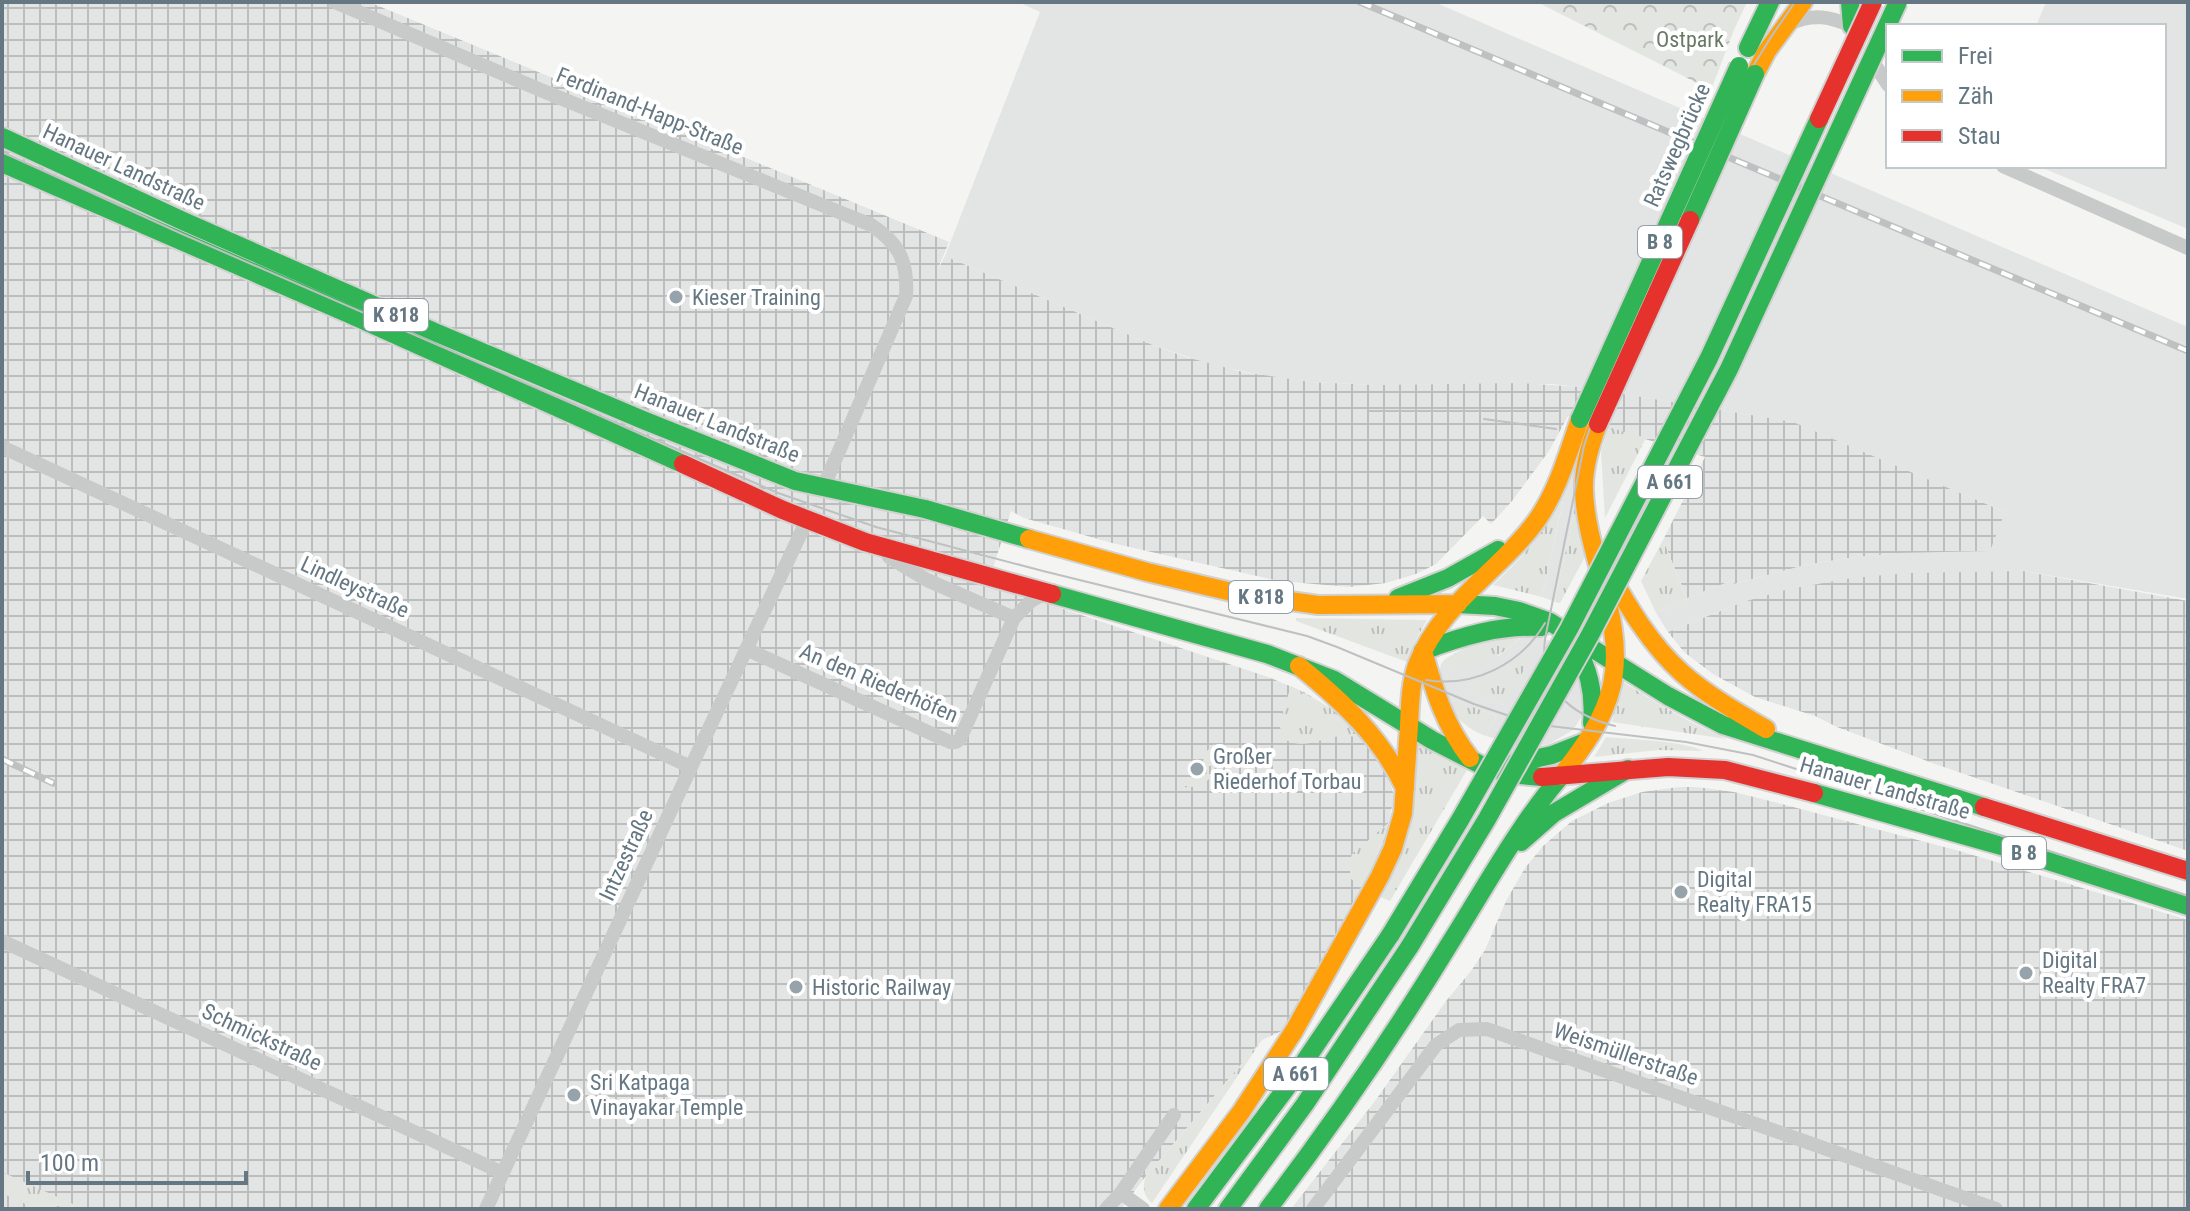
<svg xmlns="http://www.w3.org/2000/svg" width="2190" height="1211" font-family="'Roboto Condensed',sans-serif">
	<defs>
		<pattern id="industrial-grid" width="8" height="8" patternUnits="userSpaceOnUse" patternTransform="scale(2)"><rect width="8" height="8" fill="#e3e4e4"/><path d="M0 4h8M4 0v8" fill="none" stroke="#bcbebe"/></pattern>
		<pattern id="grass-tufts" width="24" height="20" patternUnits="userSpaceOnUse" patternTransform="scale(2)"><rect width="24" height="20" fill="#e3e6e0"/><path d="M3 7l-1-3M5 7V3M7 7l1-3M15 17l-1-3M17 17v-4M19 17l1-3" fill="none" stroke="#bcbfbb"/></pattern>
		<pattern id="park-crowns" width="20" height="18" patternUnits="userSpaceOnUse" patternTransform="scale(2)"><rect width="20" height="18" fill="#e3e6e0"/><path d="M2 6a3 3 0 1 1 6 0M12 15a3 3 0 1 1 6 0" fill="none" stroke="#bcbfbb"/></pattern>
	</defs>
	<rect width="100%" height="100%" fill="#f4f4f3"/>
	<path fill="#e3e4e4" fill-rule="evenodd" d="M1018,2H1434L2188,327V599L2023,571L1743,602L1668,632L1656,613L1687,598L1733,580L1735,584L1805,565L1848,558L1897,553L2005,512L1792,422L1581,387L1551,384L1375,385L1310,382L1271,377L1213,365L1155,346L945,256L1040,12Z
		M2046,2H2188V229L2038,166H2164V26H2036Z
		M1579,452L1576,502L1555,602L1542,597L1563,502L1561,501Z
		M1537,636L1550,641L1577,673L1585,711L1573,730L1549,744L1536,746L1509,743L1486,736L1497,716L1446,697L1440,670L1441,664L1445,659L1450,670L1500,655L1522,637ZM1509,667L1504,705L1467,691L1469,684L1496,675Z"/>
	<path fill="url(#industrial-grid)" d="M2,2H369L949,242L937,271L945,256L1155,346L1186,357L1243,372L1310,382L1375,385L1522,383L1581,387L1793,422L2005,512L1990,551L1897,553L1848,558L1805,565L1734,584L1733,580L1687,598L1663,540L1705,457L1568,416L1549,451L1512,501L1491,524L1483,516L1436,564L1416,574L1386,583L1349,587L1279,581L1112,543L1024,518L1011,511L988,584L1268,677L1304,692L1340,715L1386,768L1394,796L1385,843L1284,1030L1262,1040L1146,1176L1121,1209H2Z
		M2023,571L2188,601V851L1935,764L1837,727L1815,716L1755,697L1713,674L1684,652L1668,632L1743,602L1789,589L1852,578L1906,573Z
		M1679,787H1696L1734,792L1774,802L1963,852L2188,920V1209H1291L1375,1101L1446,1001L1471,971L1485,950L1506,901L1525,868L1543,846L1572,821L1608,803L1642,792Z"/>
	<path fill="url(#grass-tufts)" d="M1608,427L1646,438L1605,518L1601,452Z
		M1561,501H1563L1542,597L1493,585C1521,559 1542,535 1561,501Z
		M1576,502L1587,553L1560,603L1555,602Z
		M1663,540L1687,598L1656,613L1641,581Z
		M1296,618L1427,620L1418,636L1407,662L1296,621Z
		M1522,636C1499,658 1482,667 1449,670L1445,659L1470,645Z
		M1524,656L1530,659L1504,705L1466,691L1469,684L1496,674Z
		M1622,681C1656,703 1690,723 1727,739L1612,722Z
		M1291,686L1329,707L1362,740C1335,725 1308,756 1283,738L1279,723Z
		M1446,697L1497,716L1486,736C1466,729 1454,717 1446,697Z
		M1606,737C1627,739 1687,741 1703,751L1658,750L1594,757Z
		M1214,744L1220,756C1217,775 1205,789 1184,787L1200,764H1202L1206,752Z
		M1418,744L1467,770L1390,901L1380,897Z
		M1392,820L1364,888L1351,879L1349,864L1352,854Z
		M1262,1040L1152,1203C1143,1195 1142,1187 1146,1176Z
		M2,1172L84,1209H36L2,1193Z"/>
	<path fill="url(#park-crowns)" d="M1537,2H1747L1734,30L1711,90Z"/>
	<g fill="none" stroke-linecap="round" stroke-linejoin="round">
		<defs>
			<path id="fast" d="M1850,2L1852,26
				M1748,48L1770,2
				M2,137L183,221L437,333L643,420L795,481L925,509L1029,539
				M2,163L349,314L683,464
				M1052,594L1267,654L1334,680L1432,740L1483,766L1520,775L1542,777
				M1398,598L1448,578L1498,550
				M1458,604L1495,606L1519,611L1550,622L1668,696L1723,725L1984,807
				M1573,640C1588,667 1595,692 1592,723
				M1423,651C1462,636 1499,625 1541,627
				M1506,765L1552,755L1585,742
				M1814,793L1998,845L2188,906
				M1521,842L1554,813L1628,769
				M1196,1209L1290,1083L1391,934
				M1228,1209L1305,1104L1410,946
				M1268,1209C1332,1125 1392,1038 1447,948C1484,890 1516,829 1561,776"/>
			<path id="slow" d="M1755,74L1767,51L1803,2
				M1029,539L1147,572L1240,594L1318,605L1458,604
				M1608,571C1629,608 1650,644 1682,673C1707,695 1737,712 1766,729
				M1423,651C1434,690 1445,726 1470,758
				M1299,666C1342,701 1381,737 1405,788
				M1409,726C1410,706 1410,685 1417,665C1440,604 1500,571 1537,520C1558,490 1568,453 1580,419
				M1561,776C1583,748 1604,720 1612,685C1626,619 1586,556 1584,490C1583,468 1590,445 1598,424
				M1168,1209L1241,1112L1294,1031L1380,876L1393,848L1403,813L1409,726"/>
			<path id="jam" d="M683,464L783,510L865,542L1052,594
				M1542,777L1668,767L1725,770L1814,793
				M1984,807L2188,871"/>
		</defs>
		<use href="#fast" stroke="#d1d1d1" stroke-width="22"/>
		<use href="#slow" stroke="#d1d1d1" stroke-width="22"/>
		<use href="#jam" stroke="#d1d1d1" stroke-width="22"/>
		<path stroke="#c8caca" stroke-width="14" d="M335,2L543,91L871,225C899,243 908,261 906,296L823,488
			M1791,23C1814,13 1830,17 1852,26L1854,29
			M1870,57L1888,85
			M2003,166L2188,248
			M2,447L691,767
			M889,557L927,580L1014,618
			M746,649L950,742H956L960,739L1014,618L1031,601L1047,592
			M2,941L503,1173
			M1121,1193L1174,1115
			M486,1209L691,767L807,520
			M1106,1209L1121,1193L1143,1209
			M1313,1209L1436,1045L1459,1030L1487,1029L1996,1209"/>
		<use href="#fast" stroke="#30b455" stroke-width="18"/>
		<use href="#slow" stroke="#ff9f0a" stroke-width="18"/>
		<use href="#jam" stroke="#e5322d" stroke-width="18"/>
		<path stroke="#bec0c1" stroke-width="2" d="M2,152L180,233L778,493L876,527L1043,571L1307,636L1337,647L1474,704L1533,724L1686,742L1753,755L2188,896
			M1369,411H1559
			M1484,419L1556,429
			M1426,680C1474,688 1521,664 1545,623
			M1615,726C1570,715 1539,688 1545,639L1584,446L1592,422L1750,71L1771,37L1795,2"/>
		<defs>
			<path id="rail" d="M1360,2L2188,351
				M2,759L53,783"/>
		</defs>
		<use href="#rail" stroke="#bec0c1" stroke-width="7"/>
		<use href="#rail" stroke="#fff" stroke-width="4" stroke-dasharray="12" stroke-linecap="butt"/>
		<defs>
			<path id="fast-bridge" d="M1690,220L1755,74
				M1580,419L1739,66
				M1391,934L1460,820L1569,629L1709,358L1819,119
				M1410,946L1487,819L1590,635L1729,369L1898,2"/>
			<path id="jam-bridge" d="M1819,119L1873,2
				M1598,424L1690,220"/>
		</defs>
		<use href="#fast-bridge" stroke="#d1d1d1" stroke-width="22" stroke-linecap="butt"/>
		<use href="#jam-bridge" stroke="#d1d1d1" stroke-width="22" stroke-linecap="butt"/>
		<use href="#fast-bridge" stroke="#30b455" stroke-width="18"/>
		<use href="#jam-bridge" stroke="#e5322d" stroke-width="18"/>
	</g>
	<g fill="#97a3aa" stroke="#fff" stroke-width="3">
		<circle cx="676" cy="297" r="8"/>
		<circle cx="1197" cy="769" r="8"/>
		<circle cx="1681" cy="892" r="8"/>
		<circle cx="2026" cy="973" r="8"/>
		<circle cx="796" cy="987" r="8"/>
		<circle cx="574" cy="1095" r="8"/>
	</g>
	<g text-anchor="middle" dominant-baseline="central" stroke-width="8" stroke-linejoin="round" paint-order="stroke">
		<g fill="#fff" stroke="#93a0a8" stroke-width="2">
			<rect x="1638" y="226" width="44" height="32" rx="6"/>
			<rect x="364" y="299" width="64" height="32" rx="6"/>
			<rect x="1638" y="466" width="64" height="32" rx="6"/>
			<rect x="1229" y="581" width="64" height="32" rx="6"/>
			<rect x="2002" y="837" width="44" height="32" rx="6"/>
			<rect x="1264" y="1058" width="64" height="32" rx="6"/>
		</g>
		<g font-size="20" font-weight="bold" fill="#657782">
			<text x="1660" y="242">B 8</text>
			<text x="396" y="315">K 818</text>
			<text x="1670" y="482">A 661</text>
			<text x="1261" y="597">K 818</text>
			<text x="2024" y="853">B 8</text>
			<text x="1296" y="1074">A 661</text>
		</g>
		<g font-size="22" fill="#697964" stroke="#fff">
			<text x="1690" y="39">Ostpark</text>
		</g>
		<g font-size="22" fill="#657782" stroke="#fff">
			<text transform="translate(650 111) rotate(22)">Ferdinand-Happ-Straße</text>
			<text transform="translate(1677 145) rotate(-66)">Ratswegbrücke</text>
			<text transform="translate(124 167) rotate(25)">Hanauer Landstraße</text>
			<text transform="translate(717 423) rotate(22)">Hanauer Landstraße</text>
			<text transform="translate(355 587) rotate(25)">Lindleystraße</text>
			<text transform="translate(879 683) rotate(23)">An den Riederhöfen</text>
			<text transform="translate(1885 788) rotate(16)">Hanauer Landstraße</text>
			<text transform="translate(626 855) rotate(-65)">Intzestraße</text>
			<text transform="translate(262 1037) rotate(25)">Schmickstraße</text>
			<text transform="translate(1626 1054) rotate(19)">Weismüllerstraße</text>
		</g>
		<g font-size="22" fill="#657782" stroke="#fff" text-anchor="start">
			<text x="692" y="297">Kieser Training</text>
			<text x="1213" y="756">Großer<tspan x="1213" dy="25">Riederhof Torbau</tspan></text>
			<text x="1697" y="879">Digital<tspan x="1697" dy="25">Realty FRA15</tspan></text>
			<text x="2042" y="960">Digital<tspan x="2042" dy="25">Realty FRA7</tspan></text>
			<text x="812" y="987">Historic Railway</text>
			<text x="590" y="1082">Sri Katpaga<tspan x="590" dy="25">Vinayakar Temple</tspan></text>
		</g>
	</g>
	<rect width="2190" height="1211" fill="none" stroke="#657782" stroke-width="8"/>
	<rect x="1886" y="24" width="280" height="144" fill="#ffffff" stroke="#c1c9cd" stroke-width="2"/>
	<rect x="1902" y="50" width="40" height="12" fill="#30b455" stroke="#c1c9cd" stroke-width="2"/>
	<text x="1958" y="64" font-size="24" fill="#657782">Frei</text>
	<rect x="1902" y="90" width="40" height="12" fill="#ff9f0a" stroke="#c1c9cd" stroke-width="2"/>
	<text x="1958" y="104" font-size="24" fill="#657782">Zäh</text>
	<rect x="1902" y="130" width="40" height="12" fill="#e5322d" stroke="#c1c9cd" stroke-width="2"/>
	<text x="1958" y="144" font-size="24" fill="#657782">Stau</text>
	<path d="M28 1171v12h218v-12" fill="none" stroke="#657782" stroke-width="4"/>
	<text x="40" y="1171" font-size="24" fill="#657782" stroke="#ffffff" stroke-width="6" paint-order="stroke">100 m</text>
</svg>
